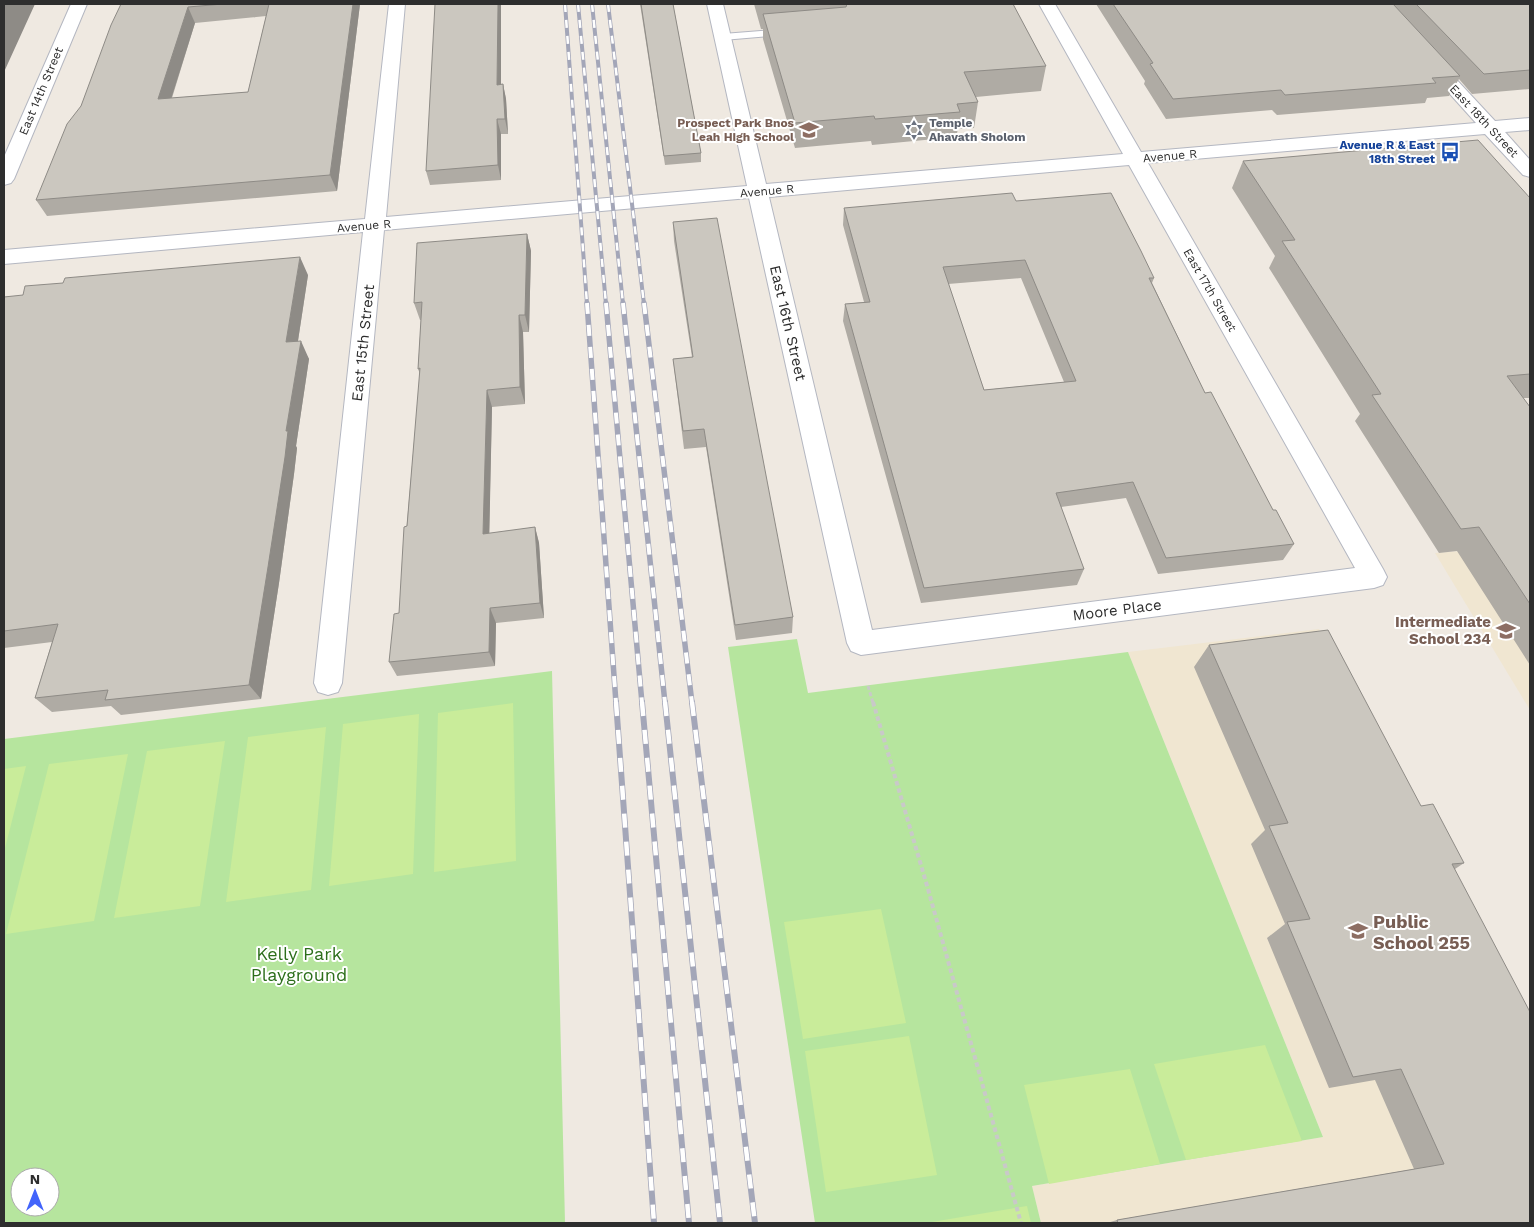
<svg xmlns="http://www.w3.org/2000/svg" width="1534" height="1227" font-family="'Work Sans',sans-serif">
	<rect width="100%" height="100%" fill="#efe9e1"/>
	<path fill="#f0e6d1" d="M1530,534V710L1435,553L1496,548Z
		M1319,629L1530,1035V1223H1041L1032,1186L1323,1137L1128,652Z"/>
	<path fill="#b6e59e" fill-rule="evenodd" d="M797,639L808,693L1128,652L1323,1137L1032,1186L1041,1223H815L728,647Z
		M552,671L565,1223H4V739ZM20,1177H50V1207H20Z"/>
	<path fill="#c9ec9a" d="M513,703L516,861L434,872L438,713Z
		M419,714L413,874L329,886L343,724Z
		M326,727L311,890L226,902L248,737Z
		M225,741L200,906L114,918L147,751Z
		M128,754L94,921L6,934L49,764Z
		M26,766L4,852V769Z
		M881,909L906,1023L803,1039L784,922Z
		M909,1036L937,1175L826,1192L805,1051Z
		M1265,1045L1302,1141L1186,1160L1154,1064Z
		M1130,1069L1160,1164L1049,1184L1024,1085Z
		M1027,1206L1031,1223H926Z"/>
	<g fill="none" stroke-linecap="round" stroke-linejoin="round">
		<defs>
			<path id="lane" d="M787,29L793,32L791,34L723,40L717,37L723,34Z"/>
			<path id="street" d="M71,4H87L14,179L11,183L4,185V157Z
				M389,4H405L386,217L747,186L707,4H723L766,184L1123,154L1039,4H1055L1141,152L1476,123L1369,4H1386L1495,121L1530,118V130L1505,132L1530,160V177L1523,175L1485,134L1148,163L1383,569L1387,577L1383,585L1374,588L861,655L851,651L847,643L749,198L384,230L342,683L338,692L328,695L318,692L314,683L363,232L4,264V250L365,219ZM1129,165L1355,568L872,630L769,197Z"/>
		</defs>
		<use href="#lane" stroke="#b4b7c1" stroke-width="2"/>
		<use href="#street" stroke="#b4b7c1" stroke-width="2"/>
		<path stroke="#c9c9c9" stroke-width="3" stroke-dasharray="4 2.5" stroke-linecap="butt" d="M868,686L873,703"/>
		<path stroke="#c9c9c9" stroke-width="4" stroke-dasharray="4.5 3" stroke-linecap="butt" d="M873,702L928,889L1021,1223"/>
		<use href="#lane" fill="#fff" fill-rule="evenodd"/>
		<use href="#street" fill="#fff" fill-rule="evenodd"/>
		<defs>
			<path id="rail-far2" d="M565,4L587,304
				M578,4L606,304
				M592,4L623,304
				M608,4L644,304"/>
			<path id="rail-far1" d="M587,303L616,703
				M606,303L642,703
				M623,303L665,703
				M644,303L692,703"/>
			<path id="rail" d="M616,702L654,1223
				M642,702L689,1223
				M665,702L720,1223
				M692,702L755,1223"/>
		</defs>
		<use href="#rail-far2" stroke="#a3a6b8" stroke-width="4"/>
		<use href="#rail-far1" stroke="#a3a6b8" stroke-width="5.5"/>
		<use href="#rail" stroke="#a3a6b8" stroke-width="6"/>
		<use href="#rail-far2" stroke="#fff" stroke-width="2.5" stroke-dasharray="8" stroke-linecap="butt"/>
		<use href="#rail-far1" stroke="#fff" stroke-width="4" stroke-dasharray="11" stroke-linecap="butt"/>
		<use href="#rail" stroke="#fff" stroke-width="4.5" stroke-dasharray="14" stroke-linecap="butt"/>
	</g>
	<path fill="#afaba4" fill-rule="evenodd" d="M121,4H360L337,191L47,216L36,200L81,106ZM266,16L248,92L172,98L195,23Z
		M501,4V84H503L506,99L508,134H501V180L430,185L426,171Z
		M640,4H673L701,153V162L665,165Z
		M754,4H1013L1046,66L1041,91L976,97L978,102L974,128L958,129L956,137L872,145L871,141L795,148L763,39V29H761Z
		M1096,4H1530V89L1472,94L1459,79L1449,96L1427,98L1425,103L1277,115L1272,110L1166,119L1144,84L1145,81Z
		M1243,161L1530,198V398H1523L1530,407V665L1457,551L1439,553L1355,421L1360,414L1269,268L1275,256L1232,188Z
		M1016,201L1154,278L1152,283L1205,393L1273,510L1294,544L1283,560L1158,574L1126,498L1061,507L1084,569L1077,585L921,603L843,321L845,304L864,302L843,225L844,208ZM1021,278L1064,382L984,390L948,284Z
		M673,222L793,617L792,633L736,640L706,447L684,449L673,359L692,357L674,241Z
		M527,234L531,251L529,332H523L525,404L492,407L489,534L535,527L539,543L544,618L496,623L495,666L397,676L389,662L399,613L420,374L418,369L421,320H420L414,303Z
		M308,275L298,341L309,359L296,446L297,448L294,474L279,583L261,699L121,715L111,706L52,712L35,698L52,642L4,648V297Z
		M1209,645L1421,806L1464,863L1455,869L1530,1223H1107L1117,1220L1414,1169L1375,1080L1329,1088L1267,938L1285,924L1251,844L1265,830L1194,667Z"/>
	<path fill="#8e8b86" d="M4,4H35L4,72Z
		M353,4H360L337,191L330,175Z
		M498,4H501V99L497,85Z
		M188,7L195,23L166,115L158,99Z
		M503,84L506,99L508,134L505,119Z
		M497,119L501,134V180L498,165Z
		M527,234L531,251L529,332L525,315Z
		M300,257L308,275L295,360L286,342Z
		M519,315L523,332L525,404L520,387Z
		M301,341L309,359L296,446L297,448L294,474L279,583L261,699L249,685L286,431Z
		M487,390L492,407L489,550L483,534Z
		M535,527L539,543L544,618L540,603Z
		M490,608L496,623L495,666L489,652Z"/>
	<path fill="#cbc7bf" stroke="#8e8b86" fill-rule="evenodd" d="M121,4H223L188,7L158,99L248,92L269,4H353L330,175L36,200L67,124L81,106L111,25Z
		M435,4H498L497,85L503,84L505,119H497L498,165L426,171Z
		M641,4H673L701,153L664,156Z
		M847,4H1013L1046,66L964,72L978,102L957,104L960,112L875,119L874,116L795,123L763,14L846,7Z
		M1113,4H1393L1460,76L1432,78L1436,83L1285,95L1281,90L1173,99L1150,64L1153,63Z
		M1416,4H1530V70L1484,74Z
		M1478,140L1530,198V374L1507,376L1530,407V604L1479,527L1461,529L1372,395L1381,394L1282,241L1295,240L1243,161Z
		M1012,193L1016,201L1111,193L1141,251L1154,278H1149L1205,393L1211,392L1273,510H1276L1294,544L1166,558L1133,482L1056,493L1084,569L924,588L845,304L870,302L844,208ZM1025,260L1076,381L984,390L943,267Z
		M717,218L793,617L735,625L704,429L683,431L673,359L693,357L673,222Z
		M527,234L525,315H519L520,387L487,390L483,534L535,527L540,603L490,608L489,652L389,662L394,614L399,613L404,527L407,526L420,368L418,369L422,302L414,303L417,243Z
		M300,257L286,342L301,341L286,431H288L285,457L268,567L249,685L105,700L108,690L35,698L58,624L4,631V297L23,295L25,286L63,283L65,278Z
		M1328,630L1421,806L1433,804L1464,863L1452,864L1530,1012V1223H1118L1117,1220L1444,1164L1401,1069L1353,1077L1287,922L1310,919L1269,826L1288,823L1209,645Z"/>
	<defs>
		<symbol id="school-bare" viewBox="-9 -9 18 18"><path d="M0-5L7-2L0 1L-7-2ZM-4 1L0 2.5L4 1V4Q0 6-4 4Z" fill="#8d6e63" stroke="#fff" stroke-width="2.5" paint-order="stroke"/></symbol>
		<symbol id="synagogue-bare" viewBox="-9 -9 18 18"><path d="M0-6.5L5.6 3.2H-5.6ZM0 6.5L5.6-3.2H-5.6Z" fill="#6b7280" stroke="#fff" stroke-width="2.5" paint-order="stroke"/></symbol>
		<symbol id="bus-bare" viewBox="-9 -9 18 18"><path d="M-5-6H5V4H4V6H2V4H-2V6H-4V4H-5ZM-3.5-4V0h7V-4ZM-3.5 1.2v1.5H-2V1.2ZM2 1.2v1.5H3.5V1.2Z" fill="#1a4fb4" stroke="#fff" stroke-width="2.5" paint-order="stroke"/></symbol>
	</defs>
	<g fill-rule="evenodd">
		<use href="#school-bare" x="795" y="116" width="28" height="28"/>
		<use href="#synagogue-bare" x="900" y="116" width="28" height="28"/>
		<use href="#bus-bare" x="1436" y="138" width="28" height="28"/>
		<use href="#school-bare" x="1492" y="617" width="28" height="28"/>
		<use href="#school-bare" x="1344" y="917" width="28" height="28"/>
	</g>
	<g text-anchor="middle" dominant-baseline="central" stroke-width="4" stroke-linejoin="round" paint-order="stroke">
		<g font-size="12" fill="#2e2e2e" stroke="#fff">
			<text transform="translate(41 91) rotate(-67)">East 14th Street</text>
			<text transform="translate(1484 121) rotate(47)">East 18th Street</text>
			<text transform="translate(1170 156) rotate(-5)">Avenue R</text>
			<text transform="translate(767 191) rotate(-5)">Avenue R</text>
			<text transform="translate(364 226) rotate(-5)">Avenue R</text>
			<text transform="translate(1210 290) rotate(60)">East 17th Street</text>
		</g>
		<g font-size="12" font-weight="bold" fill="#785e54" stroke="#fff" text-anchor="end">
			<text x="794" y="123">Prospect Park Bnos<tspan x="794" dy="14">Leah High School</tspan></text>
		</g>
		<g font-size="12" font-weight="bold" fill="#5b616d" stroke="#fff" text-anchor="start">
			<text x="929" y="123">Temple<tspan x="929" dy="14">Ahavath Sholom</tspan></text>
		</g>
		<g font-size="12" font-weight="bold" fill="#164399" stroke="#fff" text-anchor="end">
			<text x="1435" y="145">Avenue R &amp; East<tspan x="1435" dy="14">18th Street</tspan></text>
		</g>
		<g font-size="15" fill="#2e2e2e" stroke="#fff">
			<text transform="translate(788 323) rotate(77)">East 16th Street</text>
			<text transform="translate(363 343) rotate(-84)">East 15th Street</text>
			<text transform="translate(1117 610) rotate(-7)">Moore Place</text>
		</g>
		<g font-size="15" font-weight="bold" fill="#785e54" stroke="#fff" text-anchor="end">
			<text x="1491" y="622">Intermediate<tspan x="1491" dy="17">School 234</tspan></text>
		</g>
		<g font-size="18" font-weight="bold" fill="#785e54" stroke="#fff" text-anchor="start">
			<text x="1373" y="921">Public<tspan x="1373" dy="21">School 255</tspan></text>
		</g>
		<g font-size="18" fill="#2c6e1b" stroke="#fff">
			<text x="299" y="953">Kelly Park<tspan x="299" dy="21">Playground</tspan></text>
		</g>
	</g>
	<rect width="1534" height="1227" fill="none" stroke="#2e2e2e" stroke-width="10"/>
	<g transform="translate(35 1192)"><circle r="24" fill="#ffffff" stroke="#ababab"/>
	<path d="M0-4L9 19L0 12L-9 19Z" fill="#4264fb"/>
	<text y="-8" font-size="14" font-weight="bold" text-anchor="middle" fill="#2e2e2e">N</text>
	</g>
</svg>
